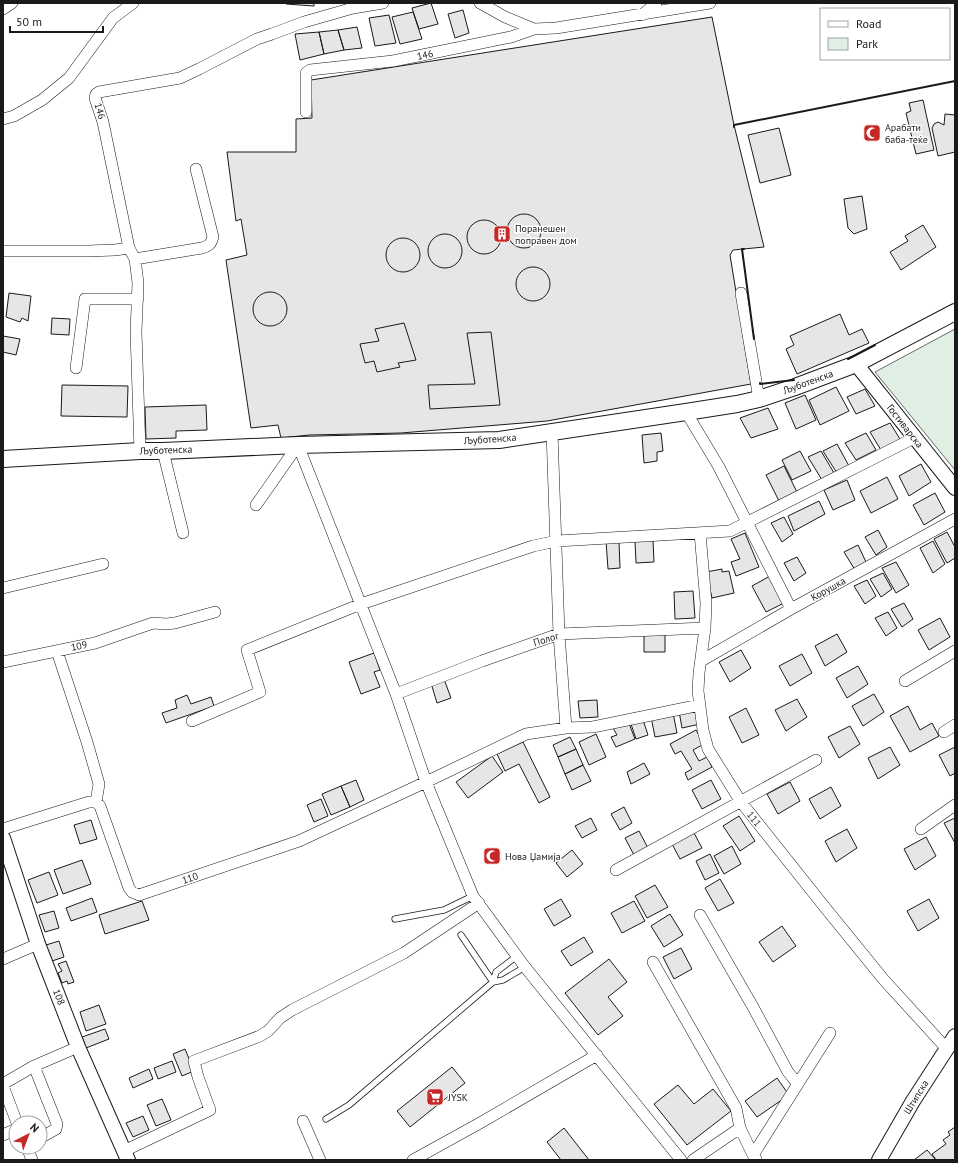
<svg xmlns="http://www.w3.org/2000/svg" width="958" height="1163" font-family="'PT Sans',sans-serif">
	<rect width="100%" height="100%" fill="#fff"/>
	<path fill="#e0efe3" stroke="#6a6a6a" d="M955,329V470L875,372Z"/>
	<path fill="#e6e6e6" stroke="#1a1a1a" d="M286,3H314V6L286,4Z
		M431,3L438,24L419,29L412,8Z
		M463,10L469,33L455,38L448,14Z
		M413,12L422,39L400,44L392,17Z
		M389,15L396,43L375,46L369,18Z
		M712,17L734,125L764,247L733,250L730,255L751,384L547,421L401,433L309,435L281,438L278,425L251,428L226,260L247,255L241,219L236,221L227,152H296V119L312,118L311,80Z
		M357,27L362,48L344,50L338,30Z
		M338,30L344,50L324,54L319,32Z
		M319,32L324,54L300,60L295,34Z
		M923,100L934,150L916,154L906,113L911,111L909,103Z
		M945,114L955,115V152L938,156L932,128L934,124L938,122L944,125Z
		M779,128L791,175L760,183L748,135Z
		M862,196L867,229L854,234L848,228L844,199Z
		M507 231a17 17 0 1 1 34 0a17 17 0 1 1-34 0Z
		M467 237a17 17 0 1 1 34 0a17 17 0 1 1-34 0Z
		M923,225L936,247L901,270L890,252L908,241L905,236Z
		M428 251a17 17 0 1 1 34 0a17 17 0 1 1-34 0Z
		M386 255a17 17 0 1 1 34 0a17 17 0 1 1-34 0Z
		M516 284a17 17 0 1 1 34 0a17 17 0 1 1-34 0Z
		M253 309a17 17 0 1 1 34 0a17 17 0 1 1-34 0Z
		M9,293L31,296L28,321L22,318L20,322L6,317Z
		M840,314L849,335L862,329L869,343L797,374L786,349L794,345L790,336Z
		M52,318L70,319L69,335L51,334Z
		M404,323L416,360L398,363L400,367L377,372L374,361L365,363L360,344L379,341L375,329Z
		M491,332L500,405L430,409L428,385L475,384L467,333Z
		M3,336L20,339L16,355L3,352Z
		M62,385L128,386L127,417L61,416Z
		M836,387L849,411L820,425L809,400Z
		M865,389L875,406L856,414L847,397Z
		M805,395L816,420L796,429L785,403Z
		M206,405L207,430L176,431V438L146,439L145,407Z
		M768,408L778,429L751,438L740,418Z
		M890,423L900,439L881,450L870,432Z
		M661,433L663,451L657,452V461L644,463L642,435Z
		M866,433L876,450L856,460L845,443Z
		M837,444L849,466L837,473L823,451Z
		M800,451L811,471L792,480L782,460Z
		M821,451L834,473L822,480L808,457Z
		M921,464L931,482L909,496L899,476Z
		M784,466L797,492L779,501L766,475Z
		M887,477L898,499L871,513L860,491Z
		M847,480L855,500L833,510L824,490Z
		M935,493L945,512L924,525L913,505Z
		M819,501L825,514L794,531L788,516Z
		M784,517L793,534L782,542L771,523Z
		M878,530L887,547L876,555L865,537Z
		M947,532L955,547V558L947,563L934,539Z
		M745,533L759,567L736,576L731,562L740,559L731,539Z
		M653,540L654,562L636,563L635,541Z
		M606,541H619L620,568L608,569Z
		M933,541L945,564L933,573L920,548Z
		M858,545L866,562L855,570L844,552Z
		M797,557L806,573L794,581L784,563Z
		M896,562L909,585L896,593L882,568Z
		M722,569V572L729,571L734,593L712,598L706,572Z
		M883,573L892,589L881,597L870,579Z
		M770,576L784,603L766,612L752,586Z
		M867,580L876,596L865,604L854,586Z
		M693,591L695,618L675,619L674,592Z
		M904,603L913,619L902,627L891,609Z
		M888,612L897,628L886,636L875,618Z
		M940,618L950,637L929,650L918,630Z
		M644,633H665V652H644Z
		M837,634L847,652L825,666L815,646Z
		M741,650L751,668L730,682L719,662Z
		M374,653L380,670L374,672L380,687L361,694L349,662Z
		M802,654L812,673L790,686L779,666Z
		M858,666L868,684L847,698L836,678Z
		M444,679L451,698L437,703L431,683Z
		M874,694L884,712L863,726L852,706Z
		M187,695L191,704L211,697L214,706L166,723L162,713L177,708L175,700Z
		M797,699L807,717L786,731L775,710Z
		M597,700L598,717L580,718L578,701Z
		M908,706L920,730L932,723L939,736L910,752L890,716Z
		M697,707L700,724L682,728L679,711Z
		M746,708L759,735L742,743L729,717Z
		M673,713L677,733L655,737L651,717Z
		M643,720L648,735L636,739L631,724Z
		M628,721L635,739L616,747L611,737L617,735L613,728Z
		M850,726L860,744L839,758L828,737Z
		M696,730L704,744L693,750L699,761L707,757L712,767L688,780L685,773L692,769L681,751L675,754L670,744Z
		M596,734L606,757L589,765L579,742Z
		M570,737L576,749L558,757L553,745Z
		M523,742L550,797L539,803L519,764L505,771L497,754Z
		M890,747L900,765L878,779L868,758Z
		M955,747V773L950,776L939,755Z
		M576,749L583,765L565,774L558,757Z
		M492,756L503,772L468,798L456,782Z
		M644,763L650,774L631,784L627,772Z
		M583,765L591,781L572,790L565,774Z
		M356,780L364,800L350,807L341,786Z
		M711,780L721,799L702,809L692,790Z
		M790,782L800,801L778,814L767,794Z
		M341,786L350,807L331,815L322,794Z
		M831,787L841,806L820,819L809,799Z
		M321,799L328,816L314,822L307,805Z
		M624,807L632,823L620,830L611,814Z
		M739,816L755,841L740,851L723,826Z
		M591,818L597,830L582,838L575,826Z
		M955,818V843L944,823Z
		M91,820L97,839L80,844L74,825Z
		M847,829L857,848L836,862L825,841Z
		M639,831L648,848L634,855L625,838Z
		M694,833L702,848L680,859L672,844Z
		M926,837L936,856L915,870L904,849Z
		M732,846L741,864L724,874L714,856Z
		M572,850L583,864L567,877L556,863Z
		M710,854L719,873L705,880L696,861Z
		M82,860L91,884L63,894L54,870Z
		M49,872L58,895L37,903L28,880Z
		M720,879L734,903L718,911L705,888Z
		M655,885L668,907L647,918L635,896Z
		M92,898L97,912L71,921L66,908Z
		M561,899L571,916L554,926L544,909Z
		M929,899L939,918L918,931L907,911Z
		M142,901L149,920L105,934L99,915Z
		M634,901L645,921L622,933L611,913Z
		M54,911L59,928L45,932L39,915Z
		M670,914L683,935L664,947L651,926Z
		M782,926L796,946L773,962L759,942Z
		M584,937L593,952L571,966L561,951Z
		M59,941L64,957L52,961L46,945Z
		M681,948L692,969L674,979L663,957Z
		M609,959L627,982L608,997L623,1016L598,1035L565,993Z
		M66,961L74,982L68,984L67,981L62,983L58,973L62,971L58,964Z
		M99,1005L106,1024L86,1031L80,1012Z
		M105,1029L109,1039L86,1048L82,1037Z
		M185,1049L194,1071L182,1076L173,1054Z
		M172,1061L176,1072L158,1079L154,1068Z
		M452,1067L465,1083L410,1127L397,1111Z
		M149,1069L153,1079L133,1088L129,1078Z
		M777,1078L789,1095L757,1117L745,1101Z
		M678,1085L694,1104L713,1089L731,1111L687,1145L654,1104Z
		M162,1099L171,1120L156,1126L147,1105Z
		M143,1116L149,1130L133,1137L126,1123Z
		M955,1127V1160H936L932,1154L946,1144L943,1140L950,1135L948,1132Z
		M564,1128L589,1160H561L547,1142Z
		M927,1150L936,1160H914Z"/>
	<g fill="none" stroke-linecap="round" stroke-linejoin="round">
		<defs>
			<path id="service" d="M395,919L444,910L473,896
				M461,935L493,982
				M493,982L503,980L525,967
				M326,1119L349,1105L493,982L496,972L517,956"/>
			<path id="minor" d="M480,3L505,17L534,29
				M3,9L12,3
				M642,15L656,3
				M306,112V73L310,70L393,61L511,37L534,29L556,28L710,3
				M3,119L14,116L42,100L69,78L113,18L133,3
				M3,251H88L115,250L129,248
				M135,259L202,248C209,246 211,244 213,237L196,169
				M741,293L759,399
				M76,368L85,299H138
				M686,412L719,467L791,609
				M552,432L559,634L566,728
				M298,445L396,694L426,782L473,896L525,967L681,1160
				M140,451L136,332L138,283L135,259L129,248L103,122L95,98L96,94L99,92L180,78L199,69L257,39L272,34L304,22L353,8L383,3
				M163,451L183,533
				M256,505L298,445
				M700,533L706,603L705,628L699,673L698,691L703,730L708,749L741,802L823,905L884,980L947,1049
				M3,588L103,564
				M57,651L87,742L99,784L96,802
				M701,661L791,609L955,519
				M3,662L95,643L153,623L166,624L175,623L215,612
				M905,681L955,651
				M396,694L482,661L559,634L705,628
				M192,721L260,692L247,650L361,604L533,546L557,541L730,531L914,438
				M944,732L955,725
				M3,829L89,802H96L100,806L129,888L132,892L139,895L299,841L426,782L526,734L566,728L593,727L700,705
				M921,829L955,805
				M616,870L816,760
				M700,915L753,1007L788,1072L798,1084
				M3,959L38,944
				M653,962L736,1108L740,1128
				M34,1066L57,1124L56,1129L40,1138
				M3,1084L34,1066L78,1047
				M3,1086L17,1123
				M303,1121L320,1160
				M3,1135L16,1129
				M27,1147L32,1160
				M124,1151L210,1110L198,1077L194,1061L260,1036L268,1031L280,1018L292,1010L404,953L479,903
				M753,1155L830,1033
				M413,1160L480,1123L597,1055
				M693,1160L740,1128L753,1155L756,1159"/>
			<path id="tertiary" d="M856,364L955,488
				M3,838L38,944L78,1047L128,1160
				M879,1160L913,1101L955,1036"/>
			<path id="secondary" d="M3,459L140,451H163L298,445L499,440L686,412L737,404L759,399L795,387L856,364L955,312"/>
		</defs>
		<use href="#service" stroke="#1a1a1a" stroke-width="7"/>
		<use href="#minor" stroke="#1a1a1a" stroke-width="12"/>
		<use href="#tertiary" stroke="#1a1a1a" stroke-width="16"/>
		<use href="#secondary" stroke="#1a1a1a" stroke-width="18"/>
		<use href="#service" stroke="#fff" stroke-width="5.5"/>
		<use href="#minor" stroke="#fff" stroke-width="11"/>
		<use href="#tertiary" stroke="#fff" stroke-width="14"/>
		<use href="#secondary" stroke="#fff" stroke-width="16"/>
		<path stroke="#1a1a1a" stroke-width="2" d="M734,127V125L955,81
			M744,249H742L754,339
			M848,359L875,345
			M760,383V384L794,380"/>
	</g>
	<defs>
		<symbol id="mosque-square" viewBox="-11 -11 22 22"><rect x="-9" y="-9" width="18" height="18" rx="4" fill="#c62828" stroke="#fff"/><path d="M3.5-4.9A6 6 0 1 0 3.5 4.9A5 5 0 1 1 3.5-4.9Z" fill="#fff"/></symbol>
		<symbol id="building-square" viewBox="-11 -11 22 22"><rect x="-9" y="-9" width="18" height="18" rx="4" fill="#c62828" stroke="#fff"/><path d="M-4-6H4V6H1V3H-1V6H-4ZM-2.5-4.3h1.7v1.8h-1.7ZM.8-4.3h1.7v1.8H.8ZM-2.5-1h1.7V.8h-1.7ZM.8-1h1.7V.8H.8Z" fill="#fff"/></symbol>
		<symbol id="supermarket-square" viewBox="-11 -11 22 22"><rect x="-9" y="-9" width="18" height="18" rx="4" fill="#c62828" stroke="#fff"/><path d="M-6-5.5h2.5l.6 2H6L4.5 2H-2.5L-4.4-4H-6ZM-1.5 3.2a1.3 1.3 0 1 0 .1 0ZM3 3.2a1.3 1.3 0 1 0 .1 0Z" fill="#fff"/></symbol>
	</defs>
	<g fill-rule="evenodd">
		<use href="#mosque-square" x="862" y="123" width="20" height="20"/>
		<use href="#building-square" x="492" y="224" width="20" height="20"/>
		<use href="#mosque-square" x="482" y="846" width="20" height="20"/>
		<use href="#supermarket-square" x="425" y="1087" width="20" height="20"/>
	</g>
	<g text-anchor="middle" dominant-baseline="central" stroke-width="3" stroke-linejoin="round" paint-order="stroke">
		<g font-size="10" fill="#1a1a1a" stroke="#fff">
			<text transform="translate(425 55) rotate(-12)">146</text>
			<text transform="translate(100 111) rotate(72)">146</text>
			<text transform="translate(808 382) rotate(-20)">Љуботенска</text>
			<text transform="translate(905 426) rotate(52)">Гостиварска</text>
			<text transform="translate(490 439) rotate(-4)">Љуботенска</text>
			<text transform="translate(166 450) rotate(-2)">Љуботенска</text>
			<text transform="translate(828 589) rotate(-29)">Корушка</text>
			<text transform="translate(546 639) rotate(-17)">Полог</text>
			<text transform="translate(79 646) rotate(-12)">109</text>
			<text transform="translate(754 819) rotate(51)">111</text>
			<text transform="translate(190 878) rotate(-19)">110</text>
			<text transform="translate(59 997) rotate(69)">108</text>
			<text transform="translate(916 1097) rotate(-58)">Штипска</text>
		</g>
		<g font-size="10" fill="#1a1a1a" stroke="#fff" text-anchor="start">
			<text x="885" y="127">Арабати<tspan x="885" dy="12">баба-теќе</tspan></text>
			<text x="515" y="228">Поранешен<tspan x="515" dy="12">поправен дом</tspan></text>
			<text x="505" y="856">Нова Џамија</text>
			<text x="448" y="1097">JYSK</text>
		</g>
	</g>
	<rect width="958" height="1163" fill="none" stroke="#1a1a1a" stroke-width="8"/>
	<rect x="820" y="8" width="130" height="52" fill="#ffffff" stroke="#a3a3a3"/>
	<rect x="828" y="21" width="20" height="6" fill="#ffffff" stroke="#a3a3a3"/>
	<text x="856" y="28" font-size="12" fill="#1a1a1a">Road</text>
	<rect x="828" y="38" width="20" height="12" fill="#e0efe3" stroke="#a3a3a3"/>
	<text x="856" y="48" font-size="12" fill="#1a1a1a">Park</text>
	<g transform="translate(28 1135) rotate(42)"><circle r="19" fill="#ffffff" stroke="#a3a3a3"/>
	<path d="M0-3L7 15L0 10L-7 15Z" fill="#c62828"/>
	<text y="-6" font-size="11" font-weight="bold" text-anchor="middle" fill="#1a1a1a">N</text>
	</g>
	<path d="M10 26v6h93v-6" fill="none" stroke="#1a1a1a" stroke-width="2"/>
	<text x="16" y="26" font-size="12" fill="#1a1a1a" stroke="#ffffff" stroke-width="3" paint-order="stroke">50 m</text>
</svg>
